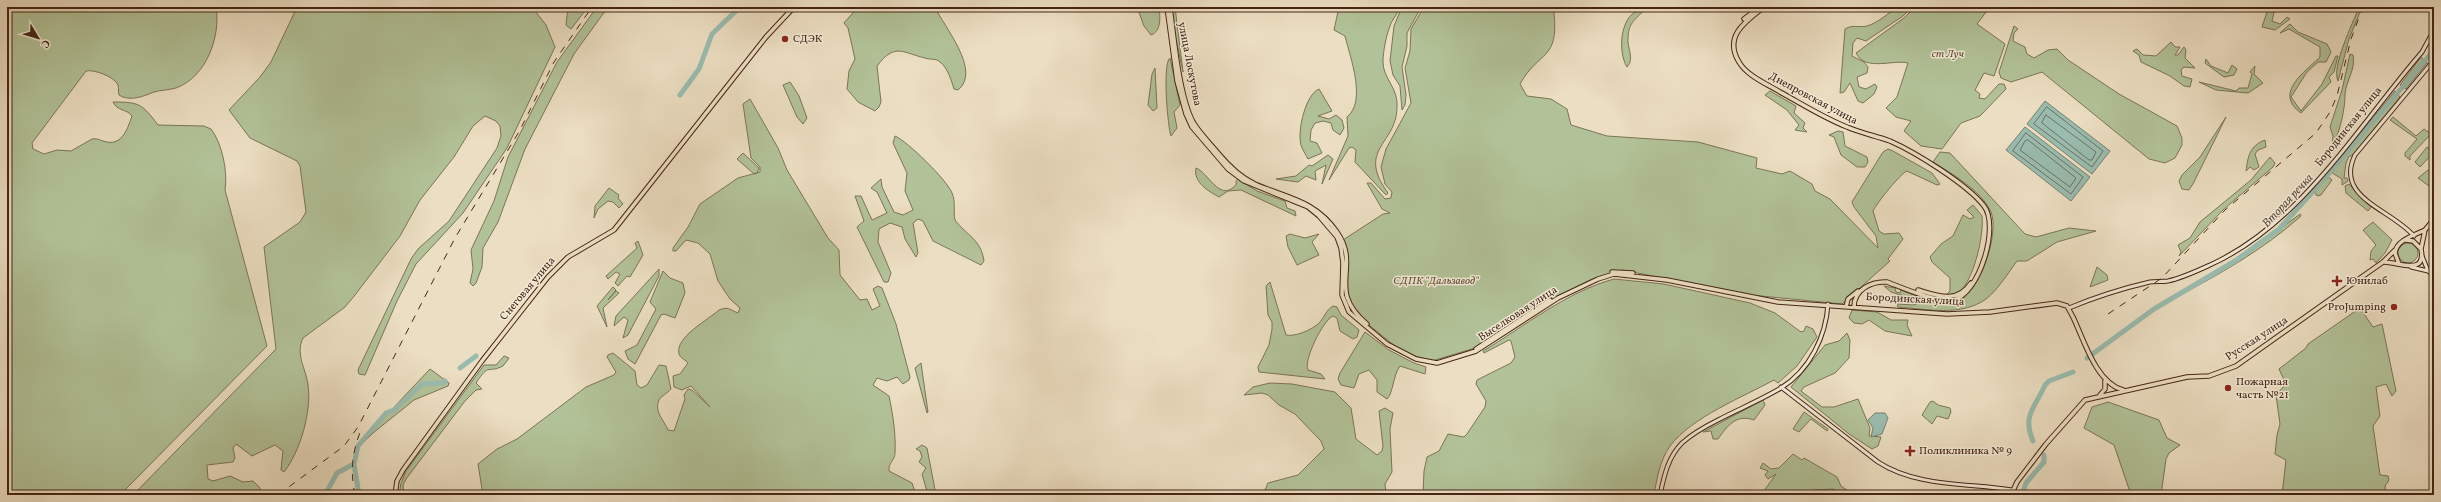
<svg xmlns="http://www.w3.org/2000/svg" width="2441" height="502" font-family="Vollkorn,serif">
	<rect width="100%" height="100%" fill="#ecdec2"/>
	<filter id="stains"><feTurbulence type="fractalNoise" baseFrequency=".005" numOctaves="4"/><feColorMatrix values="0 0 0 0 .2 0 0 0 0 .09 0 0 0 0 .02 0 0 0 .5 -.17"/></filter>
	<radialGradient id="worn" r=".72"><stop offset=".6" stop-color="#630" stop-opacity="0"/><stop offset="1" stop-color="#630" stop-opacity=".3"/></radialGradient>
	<path fill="#b2c298" stroke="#7c7456" d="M7,7H216C221,37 206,77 176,88C169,90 161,90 154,92C144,96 130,102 119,95C118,92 119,88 118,85C115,77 94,69 86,71L32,143L33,149L44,154L57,150L71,151L92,139C98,138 101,141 107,142C123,145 128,127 132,116C127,109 117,111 113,102C140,102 142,104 158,125L204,126L211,129C222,143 228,172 225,190L267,346L120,495H7Z
		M297,7H532L546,25L555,47L507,148L463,213L416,264L397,301L365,375L359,374L358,370L411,259L418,249L449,221L497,148L501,136L500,126L496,121L485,116L473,126L454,157L420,200L400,236L355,295L345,307L303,338C295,355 306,368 308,385C312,411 300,452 284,472L281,470L283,451L275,445L252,456L236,444L233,448L235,458L233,462L207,465L208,479L213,481L230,476L243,482L253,481L260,488V492L253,495H133L276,349L264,247L300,222L306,212L300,166L297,161L250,138L229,110L260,77L271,62Z
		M568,7H588L571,29L566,25Z
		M597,7H608L574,54L525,149L498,222L483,248L482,267L476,283L473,286L470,283L473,269L471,250L494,201L508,157L557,62Z
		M858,7H935C944,27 982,71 958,90L954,89C951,80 948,68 940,62C936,58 930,60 925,58C903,53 895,42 877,66L881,102L879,107L875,111L858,102L847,89L849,71L855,59L848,28L844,23Z
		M1137,7H1159C1160,16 1162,31 1151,35L1144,26Z
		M1172,7H1175L1183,72L1174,30Z
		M1339,7H1399C1398,15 1392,19 1390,26C1386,36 1383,52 1383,62C1383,79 1399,88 1397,108C1396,145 1356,149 1388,193L1386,195L1355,162L1356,150L1352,147L1349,148L1329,180L1348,136L1347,117C1367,101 1350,57 1345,36L1334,30Z
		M1402,7H1418L1419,11L1407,33V46L1402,67L1406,95L1405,105L1402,110L1400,86L1393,75L1390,61L1394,26Z
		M1424,7H1558L1554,13C1559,61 1539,50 1520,84L1527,96L1551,99L1567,109L1571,125L1607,136L1698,142L1757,158L1756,168L1782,174L1790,171L1812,184L1815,191L1830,199L1878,248L1876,236L1854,207L1852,202L1883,152L1888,149L1893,151L1932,173L1940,184L1937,185L1907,171C1901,173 1876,204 1873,211L1879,231L1884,234L1899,233L1903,239L1888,259L1890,261L1842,304L1741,294L1623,270L1590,280L1557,297L1475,348L1432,361L1415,356L1396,347L1353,312L1346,299L1347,268L1343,240L1383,214L1390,213L1382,209L1367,183H1371L1385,199L1391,198L1392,192L1385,184L1381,167L1386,149L1411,103L1405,68L1410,51L1411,29Z
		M1898,7H1912L1903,16L1866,41L1857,38L1853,43L1852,56L1864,62L1868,67L1867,73L1857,77L1859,87L1866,89L1875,84L1877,87L1874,94L1863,103L1858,101L1850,83L1844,92L1840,93L1845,29C1853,24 1858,28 1867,26C1878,23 1888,13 1898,7Z
		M1915,7H1990L1977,24L2005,44L1994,76L1984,73L1975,90L1980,94L1979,98L1985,99L1999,84H2004L2006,89L1980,116L1961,123L1942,149L1921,146L1904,131L1911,121L1896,117L1886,108L1897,97L1908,63C1894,59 1865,72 1856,53L1904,18Z
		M2264,7L2275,8L2272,21L2280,24L2287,17L2290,19L2275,30L2262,27L2267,12Z
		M2359,7H2362L2349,39L2338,81C2331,67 2353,23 2359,7Z
		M1644,9C1642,16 1628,19 1628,38C1627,48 1635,59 1627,67C1617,51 1620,11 1644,9Z
		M2290,24L2298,32L2327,44L2331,52L2326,62H2318L2307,72L2291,97L2301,111L2322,84L2336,56H2338L2334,72L2329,77L2331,82L2301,113C2273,93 2305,72 2320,57V47L2289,29L2280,33Z
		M2014,26L2018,29L2014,33L2013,41L2025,47L2027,54L2034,58L2048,50L2057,49L2068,60L2119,94L2177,126L2182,138V145L2175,158L2165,163L2149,159L2042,72L2011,82L2001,78L1999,72Z
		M2171,42L2175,47H2180L2175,55H2178L2184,47L2186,50L2185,58L2195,68L2184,67L2181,70L2182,76L2192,79L2190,87L2184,86L2170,76L2141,62L2139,55L2133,51L2137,49L2143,55L2156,56Z
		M2350,54L2353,55C2356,69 2346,81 2345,94C2345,110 2340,132 2332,147L2333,136L2330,127L2342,90Z
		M2421,57L2428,64L2427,63L2406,89L2400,85Z
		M1170,58L1180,105L1174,112L1177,128L1171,136C1168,129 1162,63 1170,58Z
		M2206,59L2211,66L2228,73L2232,65L2237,69L2234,75L2224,77L2205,63Z
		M2255,66L2254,74L2263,83L2248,93L2216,90L2199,82L2236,91L2239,88H2248L2252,74L2250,72Z
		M1155,68L1157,108L1153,111L1148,105L1152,74Z
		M790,82L799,96L807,118L803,124L797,117L783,85Z
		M1319,89L1332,111L1318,116L1329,119L1336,115L1342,120L1344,128L1340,135L1333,130L1331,123L1323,121L1315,123L1311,130L1310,141L1317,143L1322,153L1308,159C1306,155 1302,149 1301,145C1297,130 1306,94 1319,89Z
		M1770,91L1796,106L1794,113L1805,123L1803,128L1807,132L1795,130L1799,125L1787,110L1765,95Z
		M2395,91L2400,97L2352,156H2349L2346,163L2344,178H2347L2348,181L2342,185V179L2329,171Z
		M750,99L778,148L787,170L828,238L839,250L840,275L860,300L867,299L872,310L880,306L873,289L878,286L882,288L896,324L910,377L909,380L903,384L897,377L887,381L877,378L873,385L889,396C893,415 896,435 895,453C895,460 888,463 889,471L912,483L916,495H483L478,464L497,449L517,439L586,387L614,375L616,372L607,357L608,355L613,353L635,371L637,385L641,388L647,385L659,365L666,366L671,389C668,393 661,396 659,400C654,412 664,420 668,430L674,431L685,399L684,395L688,389L692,390L710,407L691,386L682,390L674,387L673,376L680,374L688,363C686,360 680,358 679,354C675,337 708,320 719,310C728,306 730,310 738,313L740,308L730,299L718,281L710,254L698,243L686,240L676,251H673V248L688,227L700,204L738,178L760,172V167L751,158L743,104Z
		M2226,117L2194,182L2189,190L2182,189L2179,181L2182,175L2200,157Z
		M2393,117L2416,136L2424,129L2431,134L2410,156V160L2405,156V153L2417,139L2390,120Z
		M1838,131L1843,132L1845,146L1867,157L1868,162L1865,167H1857L1841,155L1834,137L1829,135Z
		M895,136C907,141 947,180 952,193C956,202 953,211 955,220C967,236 981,239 984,261L981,265L933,241L923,221L918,219L913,223L918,253L916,257L905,239L902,227L890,223L879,229L878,242L891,273L888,282H884L857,227L864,221L855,196H861L872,220L887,213L877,192L871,188L881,179L882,187L894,212L903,215L913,210L905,191L907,173L893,143Z
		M2265,140L2266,147L2258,150L2255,154L2259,167L2254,170L2250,167L2246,171C2248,157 2249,146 2265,140Z
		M2427,147L2434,152L2420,167L2415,162Z
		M1940,152L1950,153L2025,234L2036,237L2069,228L2096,231L2057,242L2027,261H2017C2008,273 1998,290 1986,299C1961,317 1926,309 1898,307L1897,304L1913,305L1922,302L1891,292L1884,286L1895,288L1896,292L1900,293L1901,290C1917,296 1938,306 1955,302C1979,297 2000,233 1991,212C1981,190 1952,174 1933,162Z
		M743,153L759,168L757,173L754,174L737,159Z
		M1328,155L1333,159L1322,184L1326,165L1315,171L1316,180L1306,176L1298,182L1276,179L1296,176L1309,165L1312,166Z
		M2270,157L2275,163L2273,167L2224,209L2179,256L2181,252L2178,245L2190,238L2200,222L2251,180Z
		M1196,168C1208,172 1219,202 1235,186C1238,183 1234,181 1238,179L1257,191L1285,201L1287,208L1295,211L1296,216L1241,190L1228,191L1219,197C1208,191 1193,182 1196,168Z
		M2428,170L2434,174L2433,189L2418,178Z
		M2326,175L2332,180L2321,195L2317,196L2313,190Z
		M2349,184L2372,206L2368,211L2346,193L2345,186Z
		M609,188L619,195L618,198L623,204L619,208L613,202L608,201L598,209L594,218L595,206Z
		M1973,205L1982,216C1984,235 1975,273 1963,288C1959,293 1952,295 1946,295L1950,291V278L1932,262L1930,257L1941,244L1953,236L1963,215L1970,219L1974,217L1967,210Z
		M2300,214L2301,216C2263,250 2218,275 2173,299L2235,263Z
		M2373,222L2392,240L2385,253L2376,263L2373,259L2370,260L2371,251L2376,245L2363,230Z
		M1290,234L1305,238L1319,234L1312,242L1319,255L1297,265L1288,247L1286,236Z
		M638,241L643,255L630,277L627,276L618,286L615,283L620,274L616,272L608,279L606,276L637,248L635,243Z
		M2398 253a10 10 0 1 1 20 0a10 10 0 1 1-20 0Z
		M2097,267L2107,275L2108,280L2090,287Z
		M659,269V276L628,335L623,338L628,320L624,317L614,326L616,316Z
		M663,271L670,278L683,283L685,293L675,318L664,314L661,315L635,364L628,359L625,351L637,345L656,309L650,302Z
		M1614,279L1664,284L1750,303L1775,313L1801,332L1804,331L1806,326L1813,329L1817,337L1797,366L1778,383L1774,380C1743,397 1692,417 1670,446C1660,460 1657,478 1654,495H1423L1424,471L1427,457L1439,451L1448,434L1464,437L1467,434L1485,407L1486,401L1476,384L1477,380L1511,363L1515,357L1511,341L1509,340L1484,353L1483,351C1525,326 1566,292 1614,279Z
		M1270,282L1286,335C1295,337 1312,330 1319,323C1325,317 1325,311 1333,306L1337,307L1341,315L1359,330L1357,337L1353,339L1340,331L1337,318L1333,316C1323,320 1303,361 1308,370L1321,374L1325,379L1259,372L1258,367L1269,345L1272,329V322L1268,315L1266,286Z
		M613,287L616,290L608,300L616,291L619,293L603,308L607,327L597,306Z
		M2360,308L2373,327L2382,324L2396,391L2392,396L2386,384L2376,387L2380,416L2373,426L2380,475L2388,476L2389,480L2385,486L2386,495H2282L2286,460L2275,454L2277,435L2280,424L2276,395L2286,384L2279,369L2306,348L2308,344Z
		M1852,310L1877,312L1891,320H1908L1907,325L1912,336L1885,331L1869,320L1862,324L1854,323L1849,318Z
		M1365,332L1389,350L1414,363L1426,367L1425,374L1400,366C1393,375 1393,394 1387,399L1377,392V380L1369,370L1359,374L1354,388L1341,385L1338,379L1340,373Z
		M1847,333L1850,340L1849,358L1835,373L1804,387L1801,391L1822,407H1834L1858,399L1870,428L1869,436L1881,437L1878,446L1872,449L1849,434L1791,387L1825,345L1839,341Z
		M504,356L509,358L503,366C487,374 490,362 476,383L482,389L476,390L465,401L406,479L403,485L404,495H399L401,483L406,471L484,365H496Z
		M921,363L928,412L927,413L915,368Z
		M430,369L449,383L448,386L414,400L373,433L361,445L363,440Z
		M1270,383L1292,384L1335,392L1351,408L1356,439L1377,455L1382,451L1383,446L1379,411L1385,408L1393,413L1390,429L1392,472L1385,484L1386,495H1263L1268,483L1298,475L1324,449L1321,441L1295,414L1279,405L1268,395L1262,393L1244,395L1253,387Z
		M1763,400L1765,405L1754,420C1736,414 1728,425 1718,439H1713L1711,431L1703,432Z
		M1933,401L1938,405L1950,408L1951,412L1948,419L1937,416L1932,424L1922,415L1930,402Z
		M2108,402L2159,420L2167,438L2180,445L2169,453L2166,459L2161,495H2131L2114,445L2084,428L2092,407Z
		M1804,412L1828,429L1827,431L1811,419L1799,432L1793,429Z
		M922,445L927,448L936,495H928L922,474L926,468L919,462L922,457L920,451L916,449Z
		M1793,454L1802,460L1804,458L1837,477L1841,486L1854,495H1847L1833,489L1814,490L1798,495H1761L1776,474L1768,479L1765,475L1768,471L1760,468L1763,463L1771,469L1779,468Z"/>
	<path fill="#99bcaf" stroke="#778071" d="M2045,101L2110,151L2092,174L2027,124Z
		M2025,127L2090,177L2071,201L2006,150Z
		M1875,413H1885L1888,418L1882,434L1871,437L1873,428L1868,420Z"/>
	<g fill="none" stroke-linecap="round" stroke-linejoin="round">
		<path stroke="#6f7062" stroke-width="1" d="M2047,107L2103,151L2092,167L2034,124Z
			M2046,115L2096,152L2092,160H2089L2042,123Z
			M2026,133L2083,177L2071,194L2013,151Z
			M2028,140L2076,178L2070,187L2020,150L2025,141Z"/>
		<path stroke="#99bcaf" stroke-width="5" d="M680,95L699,69L712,34L740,7
			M2087,358L2154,309L2235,261L2279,229L2326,177L2434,50
			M460,368L476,356
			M2033,441C2022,415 2035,408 2045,385L2049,381L2073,372
			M325,495L337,473L354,464
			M359,495L354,464L358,446L386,413L394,410L422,384L443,383L445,381
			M2022,495L2026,483L2044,462V455"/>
		<defs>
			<path id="secondary" d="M2414,236C2391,209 2334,198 2355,155L2434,60
				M2422,256L2428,271L2434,276
				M2411,267L2428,271
				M2069,308C2093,298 2124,288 2150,282C2155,281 2162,282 2168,281C2182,278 2197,271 2210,265C2301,224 2359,125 2422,52L2434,30
				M1781,387L1878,462C1916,487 1968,483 2012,490
				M1660,495C1664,476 1668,457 1682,443C1693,433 1706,426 1718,420C1739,409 1761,400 1781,388C1810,370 1826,336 1828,304"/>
			<path id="primary" d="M1167,7L1177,81L1186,114L1192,127L1228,169L1244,181L1308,207L1319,216L1337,237L1341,248L1343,263L1342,295L1349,312L1387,344L1416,359L1437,363L1476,351L1558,298L1598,279L1614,274L1667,280L1778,302L1947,314L1990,312L2057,303L2067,306L2073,317C2084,340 2096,383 2123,390
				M1170,7C1174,38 1179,95 1193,122C1200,134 1210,143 1218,153C1228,165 1240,177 1255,184C1287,198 1315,200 1337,232C1362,268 1325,289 1367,324
				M1764,7C1746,21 1723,36 1739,62C1747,76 1767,84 1780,92C1802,104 1824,118 1847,127C1861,133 1876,136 1890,141C1915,152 1967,184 1984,206C2000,226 1979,295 1953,300C1937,303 1903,288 1887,282C1871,281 1854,290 1854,307
				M1744,19L1760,7
				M2421,249L2425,230L2434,219
				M2383,262C2396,261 2427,277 2421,249L2413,241L2406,240
				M2399,264L2395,253C2396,240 2415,235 2425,230
				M1612,272L1633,273
				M1918,290C1938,296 1957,304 1971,283
				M1846,307L1848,299L1858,291
				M1476,349L1550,300
				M2100,395L2105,389V380
				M395,495L397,481L403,470L482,361L548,277L568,257L614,230L766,37L794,7
				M2011,495L2017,482L2046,444L2085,400L2187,377L2209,376L2236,366L2383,262L2395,250"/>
		</defs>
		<use href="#secondary" stroke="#452515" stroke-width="5"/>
		<use href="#primary" stroke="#452515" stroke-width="5.5"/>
		<use href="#secondary" stroke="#f3ead7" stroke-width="3"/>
		<use href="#primary" stroke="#ecdec2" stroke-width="3.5"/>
		<path stroke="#452515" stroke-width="1" stroke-dasharray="7 7" stroke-linecap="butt" d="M2108,314L2162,278L2225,210L2316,133L2330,112L2337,96L2351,39L2363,7
			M278,495L344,446L358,427L455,238L520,130L554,62L592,7
			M355,495C350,471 352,452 361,430"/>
	</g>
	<g fill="#8f2418" stroke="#f3ead7" stroke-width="1.5">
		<circle cx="785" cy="39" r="4"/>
		<path d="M2335 275h4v4h4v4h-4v4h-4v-4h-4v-4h4z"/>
		<circle cx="2394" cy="307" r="4"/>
		<circle cx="2228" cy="388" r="4"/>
		<path d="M1908 445h4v4h4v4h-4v4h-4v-4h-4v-4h4z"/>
	</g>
	<g text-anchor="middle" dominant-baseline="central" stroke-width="3" stroke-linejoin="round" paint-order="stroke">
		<g font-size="11" fill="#452515" stroke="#f3ead7" text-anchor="start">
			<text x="793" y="39">СДЭК</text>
			<text x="2346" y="281">Юнилаб</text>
			<text x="2386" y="307" text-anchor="end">ProJumping</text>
			<text x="2236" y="382">Пожарная<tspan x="2236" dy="13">часть №21</tspan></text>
			<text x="1919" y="451">Поликлиника № 9</text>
		</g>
		<g font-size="11" font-style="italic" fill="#604c36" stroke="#f3ead7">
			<text x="1948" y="54">ст Луч</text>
			<text x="1436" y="281">СДПК "Дальзавод"</text>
		</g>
		<g font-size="11" fill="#452515" stroke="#f3ead7">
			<text transform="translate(1189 64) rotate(79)">улица Лоскутова</text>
			<text transform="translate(1813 99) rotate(28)">Днепровская улица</text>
			<text transform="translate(2349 127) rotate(-51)">Бородинская улица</text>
			<text transform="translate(528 289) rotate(-50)">Снеговая улица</text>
			<text transform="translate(1915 300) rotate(3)">Бородинская улица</text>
			<text transform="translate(1518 314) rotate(-33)">Выселковая улица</text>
			<text transform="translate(2257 339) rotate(-33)">Русская улица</text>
		</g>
		<g font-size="12" font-style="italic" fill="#5a4b3c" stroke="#f3ead7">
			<text transform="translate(2288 201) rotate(-47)">Вторая речка</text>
		</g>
	</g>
	<rect width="2441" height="502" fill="none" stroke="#ecdec2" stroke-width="24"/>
	<rect x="8" y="8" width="2425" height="486" fill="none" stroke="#452515" stroke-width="2"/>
	<rect x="12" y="12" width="2417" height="478" fill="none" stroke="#452515"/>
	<g transform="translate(38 38) rotate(128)" stroke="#f3ead7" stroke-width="3" paint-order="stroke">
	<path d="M0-3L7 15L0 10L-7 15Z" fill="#452515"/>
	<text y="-6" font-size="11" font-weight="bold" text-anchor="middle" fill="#452515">С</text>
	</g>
	<rect width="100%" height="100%" filter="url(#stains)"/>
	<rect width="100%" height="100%" fill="url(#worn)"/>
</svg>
